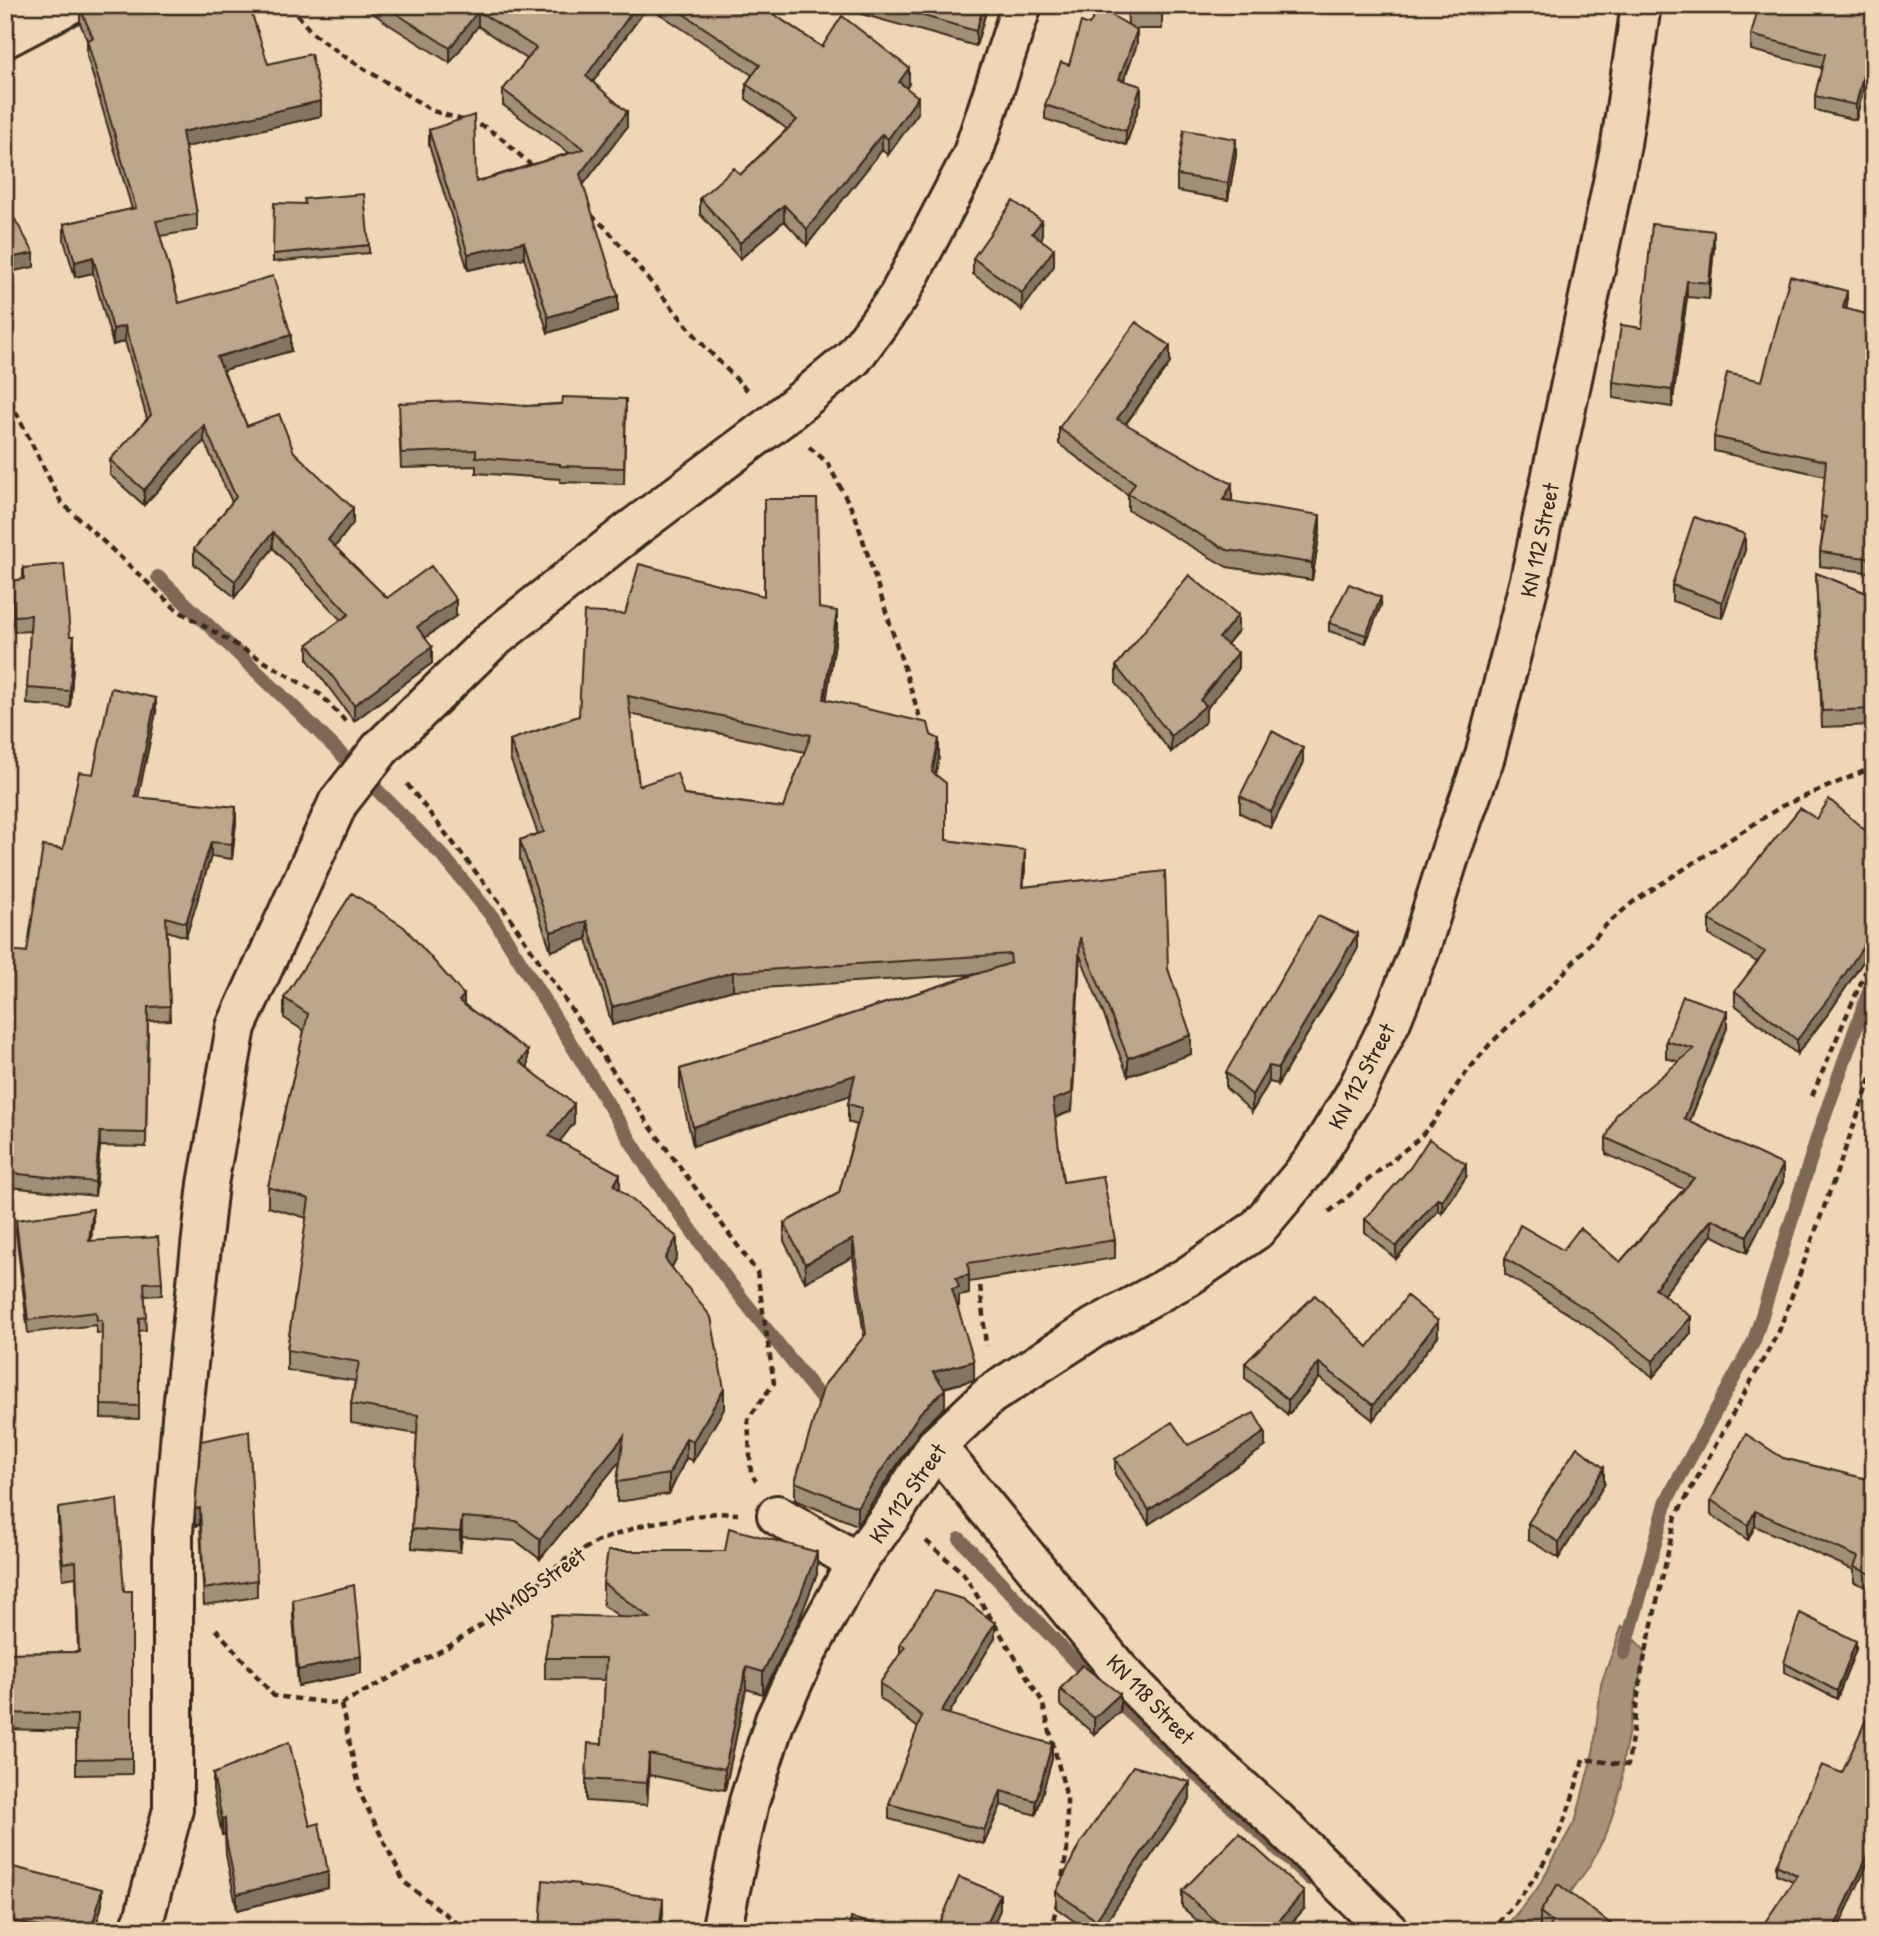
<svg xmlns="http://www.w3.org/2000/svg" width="1879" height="1936" font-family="'Patrick Hand',sans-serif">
	<rect width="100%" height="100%" fill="#eed6b6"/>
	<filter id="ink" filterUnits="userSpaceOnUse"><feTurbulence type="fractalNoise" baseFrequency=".0143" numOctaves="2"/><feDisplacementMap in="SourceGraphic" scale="14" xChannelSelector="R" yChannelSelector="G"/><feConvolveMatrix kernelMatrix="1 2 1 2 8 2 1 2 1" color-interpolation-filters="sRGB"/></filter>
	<g filter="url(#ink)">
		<path fill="#a7927a" stroke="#7c6855" stroke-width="2" d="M1622,1626L1645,1651L1623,1760L1622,1785L1607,1832L1590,1865L1543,1931H1502L1537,1889L1576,1819L1594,1748L1601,1684Z"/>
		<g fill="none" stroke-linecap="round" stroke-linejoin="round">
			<path stroke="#7c6855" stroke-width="14" d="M158,577L301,714L443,856L494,919L653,1177L726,1278L831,1411
				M960,1539L1079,1666L1310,1879
				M1624,1653L1667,1500L1754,1341L1818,1135L1874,977"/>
			<defs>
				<path id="minor" d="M5,38L68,5
					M381,748L491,641L631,530L778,420L853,358L898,297L972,156L1022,5
					M936,1446L1118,1669L1188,1740L1276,1820L1389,1931
					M777,1515L857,1562
					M138,1931L144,1919L173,1809V1532L182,1418L208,1184L236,1027L338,803"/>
				<path id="tertiary" d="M721,1931L749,1802L775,1720L809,1648L857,1562L893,1513L936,1446L990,1395L1095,1327L1187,1277L1256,1230L1312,1163L1355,1094L1391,1021L1419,952L1451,851L1485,756L1530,580L1621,144L1641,5"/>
			</defs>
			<use href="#minor" stroke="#3b2a1e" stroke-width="44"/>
			<use href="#tertiary" stroke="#3b2a1e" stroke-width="44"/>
			<path stroke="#3b2a1e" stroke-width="4.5" stroke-dasharray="7 5" stroke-linecap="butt" d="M290,5L312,33L342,55L433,111L485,127L500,137L533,167
				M591,215L606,228L704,346L748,391
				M5,390L61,502L177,610L321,695L347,723
				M809,447L827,462L855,515L923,727
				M407,784L500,903L647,1122L757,1272L774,1383L748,1419L751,1474L756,1481
				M1812,1096L1874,952
				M1329,1212L1418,1139L1433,1123L1461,1079L1490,1044L1560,977L1606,925L1633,902L1782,806L1874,767
				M979,1274L986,1346
				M926,1541L963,1573L1042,1701L1067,1798V1851L1061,1884
				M216,1629L274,1696L341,1704L361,1795L404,1882L467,1931
				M341,1704L448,1647L518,1601L565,1560L598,1541L646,1524L716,1513L738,1514
				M1051,1931L1057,1903
				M1489,1931C1542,1879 1566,1830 1583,1759L1628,1765L1641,1674L1676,1516L1779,1331L1874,1070"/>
			<use href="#minor" stroke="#eed6b6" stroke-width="38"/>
			<use href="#tertiary" stroke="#eed6b6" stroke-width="38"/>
			<defs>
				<path id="minor-bridge" d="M338,803L381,748"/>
			</defs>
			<use href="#minor-bridge" stroke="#3b2a1e" stroke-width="44" stroke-linecap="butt"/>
			<use href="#minor-bridge" stroke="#eed6b6" stroke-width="38"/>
		</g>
		<path fill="#a28f78" stroke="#3b2a1e" stroke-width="2" fill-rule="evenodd" d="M362,5H760L822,47L909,84L906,88L918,113L888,155L882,150L807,245L784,221L740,259L700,214V198L740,175L787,129L746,99V84L752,75L648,6L593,82L627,127L583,185L618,311L548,333L524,258L468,270L429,145V130L476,182L569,153L503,105V90L527,59L478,26L450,63L388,24Z
			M854,5H988L976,46L854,12Z
			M1127,5H1162V29H1136L1137,44L1124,80L1141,100L1126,145L1045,119V105L1069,65L1089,25L1128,24Z
			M1874,5V92L1863,90L1856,120L1815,110V96L1822,68L1751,50V35Z
			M80,8L268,64L321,116L185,147L197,214V230L160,236L179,303L291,351L223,370L247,426L294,452L353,523L335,547L387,598L456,616L425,638L432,663L354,721L308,660V644L341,620L273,548L235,597L194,564V549L232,502L204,441L144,505L110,475V460L147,419L125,341L113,345L93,273L75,277L64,240V224L132,209L87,56V40L80,23Z
			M1236,155L1228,200L1177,191V175Z
			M1042,238L1040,239L1054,266L1022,310L973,274V258Z
			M369,245V253L273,262V254Z
			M1714,247L1709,299L1687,297L1672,407L1613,398V382L1642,328Z
			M1847,305L1846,309L1874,316V573L1820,566V552L1823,531H1821V516L1825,476L1714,451V437L1762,381Z
			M1170,363L1126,424L1232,501L1320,531L1312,580L1227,567L1128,510V495L1059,444V428Z
			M626,399L624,484L560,482V479L476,473V466L401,468L399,419L528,406Z
			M1745,550L1722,618L1672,601V585Z
			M23,568L70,636L74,652L70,708L27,704L30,631L14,632L12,597V581L23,579Z
			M1816,573L1874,596V725L1822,727Z
			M764,596L819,608L837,629L826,699L939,757L935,775L946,840L1025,868L1023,887L1168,969L1191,1054L1128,1076L1080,955L1072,1111L1055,1118L1063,1182L1115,1240V1258L969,1282V1294L959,1296V1306H957L974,1380L944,1388L945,1407L920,1431L857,1525L795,1500V1482L864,1337L853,1257L805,1282L784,1241V1223L839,1193L857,1125L848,1122V1104L850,1095L693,1146L680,1088V1069L976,974L733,990L612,1025L587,939L551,951L520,859V840L538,834L510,758V740L579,716L625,614ZM630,714L805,752L783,808L684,795L639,786Z
			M1381,605L1366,643L1329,631V623Z
			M1238,631L1227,644L1238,670L1206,709V721L1171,752L1116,683V666Z
			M156,712L138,798L236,822L232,859L211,856L186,937L167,931L170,1020L148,1021L146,1147L100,1146L95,1196L10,1187L5,1149V950L27,952L63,849L93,774Z
			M1303,764L1271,828L1240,813V796Z
			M1709,920L1866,957L1831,1010L1797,1054L1735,1005V991L1757,962L1709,935Z
			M1357,950L1278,1084L1269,1082L1252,1112L1226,1088V1072Z
			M284,998L464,1004L528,1068L574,1123L560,1141L620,1190L677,1257L672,1267L724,1409L693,1461L686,1458L669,1494L617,1502V1482L620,1460L540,1559L516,1541L462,1537L460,1552L412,1548V1529L417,1434L351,1423V1404L355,1381L287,1370V1350L307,1218L268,1207V1187L304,1031L284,1018Z
			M1727,1028L1690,1121L1783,1182L1747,1253L1712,1235L1663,1295L1691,1333L1653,1377L1589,1327L1505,1274V1258L1563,1250L1620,1262L1684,1189L1606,1154V1138L1680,1062L1666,1058V1041Z
			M1466,1177L1442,1213L1438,1211L1396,1259L1365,1232V1219Z
			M16,1220L93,1222L91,1241L162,1282V1295L144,1296L146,1330L139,1331V1419L101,1418L102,1333H97L96,1325L28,1333L16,1233Z
			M1438,1336L1373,1420L1319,1378L1288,1415L1245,1378V1363L1368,1347Z
			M1188,1445L1265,1447L1149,1524L1115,1474V1459Z
			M1783,1458L1874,1482V1590L1854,1582V1570L1755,1526L1748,1540L1711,1515V1500Z
			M1604,1485L1559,1558L1528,1540V1523Z
			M58,1508L124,1591H132V1774L76,1775V1731L5,1729V1653L78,1652L76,1577L63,1579L58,1524Z
			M195,1509L257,1580V1597L204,1605L200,1524L195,1526Z
			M817,1574L799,1620L763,1694L746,1689L725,1790L649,1775L647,1805L586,1801V1779L602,1744L605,1680L545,1679V1658L620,1617L603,1605V1583Z
			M293,1600L361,1673L298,1686L293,1616Z
			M995,1638L948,1715L1052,1759L1036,1815L1001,1805L984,1844L889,1819V1804L918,1728L880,1698V1683L900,1654V1643Z
			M1856,1649L1837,1699L1784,1672V1663Z
			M1060,1689L1120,1711L1094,1734L1060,1705Z
			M213,1774L310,1826L328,1888L237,1910L226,1855L225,1834L222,1835L213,1790Z
			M1190,1799L1100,1931H1088L1056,1908V1892Z
			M1874,1850L1793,1881L1776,1874V1865Z
			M5,1865L102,1904L95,1931H5Z
			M1182,1891L1304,1909L1284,1931H1209L1182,1907Z
			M1540,1912L1620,1931H1545L1540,1927Z"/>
		<path fill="#847462" stroke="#3b2a1e" stroke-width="2" d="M637,5H648V6L586,91V76Z
			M984,5H988L976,46V31Z
			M478,11V26L450,63V48Z
			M1137,30V44L1119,93V79Z
			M909,68V84L899,98V82Z
			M1863,75V90L1856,120V105Z
			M1141,86V100L1126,145V131Z
			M918,97V113L888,155V139Z
			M321,101V116L182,148V132Z
			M627,112V127L580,189V174Z
			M882,134V150L807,245V229Z
			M1236,139V155L1228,200V183Z
			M784,205V221L740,259V243Z
			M1042,221V238L1032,250V233Z
			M1714,231V247L1709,299V283Z
			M524,242V258L468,270V254Z
			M1054,249V266L1022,310V293Z
			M34,253V267L5,273V259Z
			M93,257V273L75,277V262Z
			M1687,281V297L1672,407V390Z
			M1847,291V305L1843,322V308Z
			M618,296V311L548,333V317Z
			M125,326V341L113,345V329Z
			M291,335V351L217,372V357Z
			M1170,346V363L1117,435V419Z
			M204,425V441L144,505V490Z
			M1232,484V501L1223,500Z
			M353,508V523L328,556V540Z
			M1320,515V531L1312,580V563Z
			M273,532V548L235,597V581Z
			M1745,534V550L1722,618V602Z
			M1381,597V605L1366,643V635Z
			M456,600V616L417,643V627Z
			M837,611V629L824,717V699Z
			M1238,615V631L1219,654V638Z
			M74,636V652L70,708V691Z
			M432,647V663L354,721V705Z
			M1238,653V670L1206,709V721L1171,752V736Z
			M156,698V712L135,812V797Z
			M939,739V757L932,791V772Z
			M1303,748V764L1271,828V812Z
			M236,807V822L232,859V844Z
			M211,842V856L186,937V923Z
			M1025,850V868L1022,905V887Z
			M587,921V939L551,951V932Z
			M1874,921V936L1866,957L1831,1010L1797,1054V1040Z
			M1357,934V950L1278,1084V1068Z
			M1080,937L1072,1111L1053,1118V1100Z
			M733,972V990L612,1025V1007Z
			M464,995V1014L459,1001Z
			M1727,1011V1028L1684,1135V1119Z
			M1191,1035V1054L1128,1076V1058Z
			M528,1051V1071L520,1062Z
			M1269,1066V1082L1252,1112V1095Z
			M855,1075V1094L693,1146V1127Z
			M574,1104V1123L549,1155V1136Z
			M100,1132V1146L95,1196V1182Z
			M1466,1164V1177L1442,1213V1201Z
			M1783,1165V1182L1747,1253V1236Z
			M620,1174V1194L614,1185Z
			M1438,1198V1211L1396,1259V1247Z
			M93,1209V1222L89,1254V1241Z
			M1712,1219V1235L1655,1305V1288Z
			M677,1237V1257L665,1279V1259Z
			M853,1239V1257L805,1282V1264Z
			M969,1275V1294L959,1296V1306L952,1307V1289L956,1278Z
			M1691,1317V1333L1653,1377V1361Z
			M1438,1321V1336L1373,1420V1405Z
			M974,1361V1380L933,1390V1372Z
			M1319,1363V1378L1288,1415V1400Z
			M724,1389V1409L693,1461V1441Z
			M945,1389V1407L920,1431L857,1525V1507L920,1413Z
			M1265,1432V1447L1149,1524V1510Z
			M624,1436V1456L540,1559V1539Z
			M686,1438V1458L669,1494V1474Z
			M1604,1468V1485L1559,1558V1542Z
			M200,1508V1524L195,1526V1509Z
			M1755,1511V1526L1748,1540V1525Z
			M462,1517V1537L460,1552V1532Z
			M817,1552V1574L799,1620L763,1694V1672Z
			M995,1623V1638L941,1727V1712Z
			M1856,1641V1649L1837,1699V1691Z
			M361,1656V1673L298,1686V1670Z
			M746,1667V1689L725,1790V1769Z
			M1120,1694V1711L1094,1734V1718Z
			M1052,1744V1759L1036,1815V1801Z
			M649,1754V1775L647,1805V1783Z
			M1190,1782V1799L1100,1931H1096V1920Z
			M1001,1791V1805L984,1844V1830Z
			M225,1818V1834L222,1835V1819Z
			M1874,1842V1850L1837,1931H1833Z
			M328,1872V1888L237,1910V1894Z
			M102,1889V1904L95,1931H91Z
			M1304,1892V1909L1284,1931H1270Z
			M1000,1894V1910L991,1931H984Z
			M663,1899V1915L661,1931H659Z"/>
		<path fill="#bca68c" stroke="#3b2a1e" stroke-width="2" fill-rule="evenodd" d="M82,5H249L268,64L311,54L321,101L182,132L197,214L156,221L179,303L273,276L291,335L217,357L247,426L279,414L294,452L353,508L328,540L387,598L431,566L456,600L417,627L432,647L354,705L308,644L349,614L273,532L235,581L194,549L236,497L204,425L144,490L110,460L151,415L125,326L113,329L93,257L75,262L64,224L136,208L87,40L93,38L80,8Z
			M383,5H637L586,76L627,112L580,174L618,296L548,317L524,242L468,254L429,130L474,115L476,182L584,149L503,90L536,48L478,11L450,48Z
			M670,5H760L822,47L842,16L909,68L899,82L918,97L888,139L882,134L807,229L784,205L740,243L700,198L734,168L740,175L797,120L746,84L760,65Z
			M885,5H984L976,31Z
			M1128,5H1162V13H1128Z
			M1759,5H1874V78L1863,75L1856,105L1815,96L1825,54L1751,35Z
			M1099,8L1137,30L1119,79L1141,86L1126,131L1045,105L1061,62L1069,65L1081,22L1089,25Z
			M1184,130L1236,139L1228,183L1177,175Z
			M364,194L369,245L273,254L274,203L305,204L304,199Z
			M1013,201L1042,221L1032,233L1054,249L1022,293L973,258Z
			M5,202L34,253L5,259Z
			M1652,224L1714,231L1709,283L1687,281L1672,390L1613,382L1621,325L1642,328Z
			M1790,276L1847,291L1843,308L1874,316V559L1820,552L1826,517L1821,516L1826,461L1714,437L1727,373L1762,381Z
			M1136,322L1170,346L1117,419L1232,484L1223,500L1320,515L1312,563L1227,550L1128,494L1135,483L1059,428Z
			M563,397L626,399L624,468L560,466V464L476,457V450L401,453L399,403L464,401L528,406L562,404Z
			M764,499H817L819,608L837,611L824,699L928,723L931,735L939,739L932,772L946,783V840L1025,850L1022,887L1165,871L1168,969L1191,1035L1128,1058L1080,937L1072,1093L1053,1100L1063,1182L1103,1176L1115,1240L968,1263L969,1275L956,1278L959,1287L952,1289L974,1361L933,1372L945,1389L920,1413L857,1507L795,1482L824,1385L866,1334L853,1239L805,1264L784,1223L839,1193L862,1108L848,1104L855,1075L693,1127L680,1069L1011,963L1010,954L733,972L612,1007L587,921L551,932L520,840L544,832L510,740L579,716L584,612L625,614L639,564L764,596ZM628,696L811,735L783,808L684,795L677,773L639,786Z
			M1694,517L1745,534L1722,602L1672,585Z
			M64,564L70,636H74L70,691L27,688L31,615L14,616L12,581L24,579L23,568Z
			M1816,573L1874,596V709L1822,711Z
			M1189,575L1238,615L1219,638L1238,653L1200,700L1206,705L1171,736L1116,666Z
			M1349,584L1381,597L1366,635L1329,623Z
			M111,688L156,698L135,797L236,807L232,844L211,842L186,923L166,917L170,1006L148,1007L146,1133L100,1132L95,1182L10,1173L5,1135V950L27,952L43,846L63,849L79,772L93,774Z
			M1272,731L1303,748L1271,812L1240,796Z
			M1829,799L1874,838V921L1866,942L1831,995L1797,1040L1735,991L1765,952L1709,920L1800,808L1817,819Z
			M352,893L404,927L464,995L459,1001L528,1051L520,1062L574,1104L549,1136L620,1174L614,1185L677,1237L665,1259L711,1317L724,1389L693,1441L686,1438L669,1474L617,1482L624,1436L540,1539L516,1521L462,1517L460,1532L412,1529L418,1415L351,1404L359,1362L287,1350L309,1199L268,1187L308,1014L284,998Z
			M1318,916L1357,934L1278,1068L1269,1066L1252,1095L1226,1072Z
			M1683,996L1727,1011L1684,1119L1783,1165L1747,1236L1712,1219L1655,1288L1691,1317L1653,1361L1589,1311L1505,1258L1520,1225L1563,1250L1580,1228L1620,1262L1694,1178L1606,1138L1617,1113L1694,1049L1666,1041Z
			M1429,1139L1466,1164L1442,1201L1438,1198L1396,1247L1365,1219L1410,1168Z
			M93,1209L89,1241L158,1237L162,1282L144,1283L146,1317L139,1318V1406L101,1405L102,1320H97L96,1312L28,1320L16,1220Z
			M1315,1295L1368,1347L1407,1296L1438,1321L1373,1405L1319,1363L1288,1400L1245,1363Z
			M1254,1413L1265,1432L1149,1510L1115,1459L1172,1422L1188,1445Z
			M249,1431L257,1580L204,1589L200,1508L195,1509L201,1441Z
			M1746,1434L1783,1458L1867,1479L1874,1482V1575L1854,1567L1858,1557L1755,1511L1748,1525L1711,1500Z
			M1577,1447L1604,1468L1559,1542L1528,1523Z
			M117,1499L124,1591H132V1758L76,1759L77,1715L5,1713V1653L79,1652L76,1561L63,1563L58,1508Z
			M729,1528L817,1552L799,1599L763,1672L746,1667L725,1769L649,1754L647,1783L586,1779L588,1743L602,1744L606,1658H545L552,1615L650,1618L603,1583L608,1551H725Z
			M354,1585L361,1656L298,1670L293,1600Z
			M935,1591L963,1599L995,1623L941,1712L1052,1744L1036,1801L1001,1791L984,1830L889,1804L922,1716L880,1683L905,1647L900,1643Z
			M1800,1613L1856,1641L1837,1691L1784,1663Z
			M1082,1665L1120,1694L1094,1718L1060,1689Z
			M1874,1702V1842L1833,1931H1759L1797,1875L1776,1865L1822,1765L1842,1773Z
			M289,1742L310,1826L319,1823L328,1872L237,1894L226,1839L225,1818L222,1819L213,1774Z
			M1133,1766L1190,1782L1096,1920L1056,1892L1078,1847Z
			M1239,1833L1304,1892L1270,1931H1227L1182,1891Z
			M5,1865L102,1889L91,1931H56L5,1919Z
			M959,1877L1000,1894L984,1931H937Z
			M543,1880L579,1884V1886L663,1899L659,1931H540Z
			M1558,1884L1620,1931H1547L1553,1922L1540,1912Z
			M851,1918L903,1931H850Z"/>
	</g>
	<g text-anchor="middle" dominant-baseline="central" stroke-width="5" stroke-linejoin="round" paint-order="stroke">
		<g font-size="23" fill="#3b2a1e" stroke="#eed6b6">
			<text transform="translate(1539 540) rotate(-78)">KN 112 Street</text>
			<text transform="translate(1361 1076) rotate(-62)">KN 112 Street</text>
			<text transform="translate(907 1493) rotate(-55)">KN 112 Street</text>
			<text transform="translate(535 1586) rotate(-36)">KN 105 Street</text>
			<text transform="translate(1151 1699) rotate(46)">KN 118 Street</text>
		</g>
	</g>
	<rect width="1879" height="1936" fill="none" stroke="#eed6b6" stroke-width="28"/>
	<rect x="14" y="14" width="1851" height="1908" fill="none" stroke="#3b2a1e" stroke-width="2.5" filter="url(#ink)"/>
</svg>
